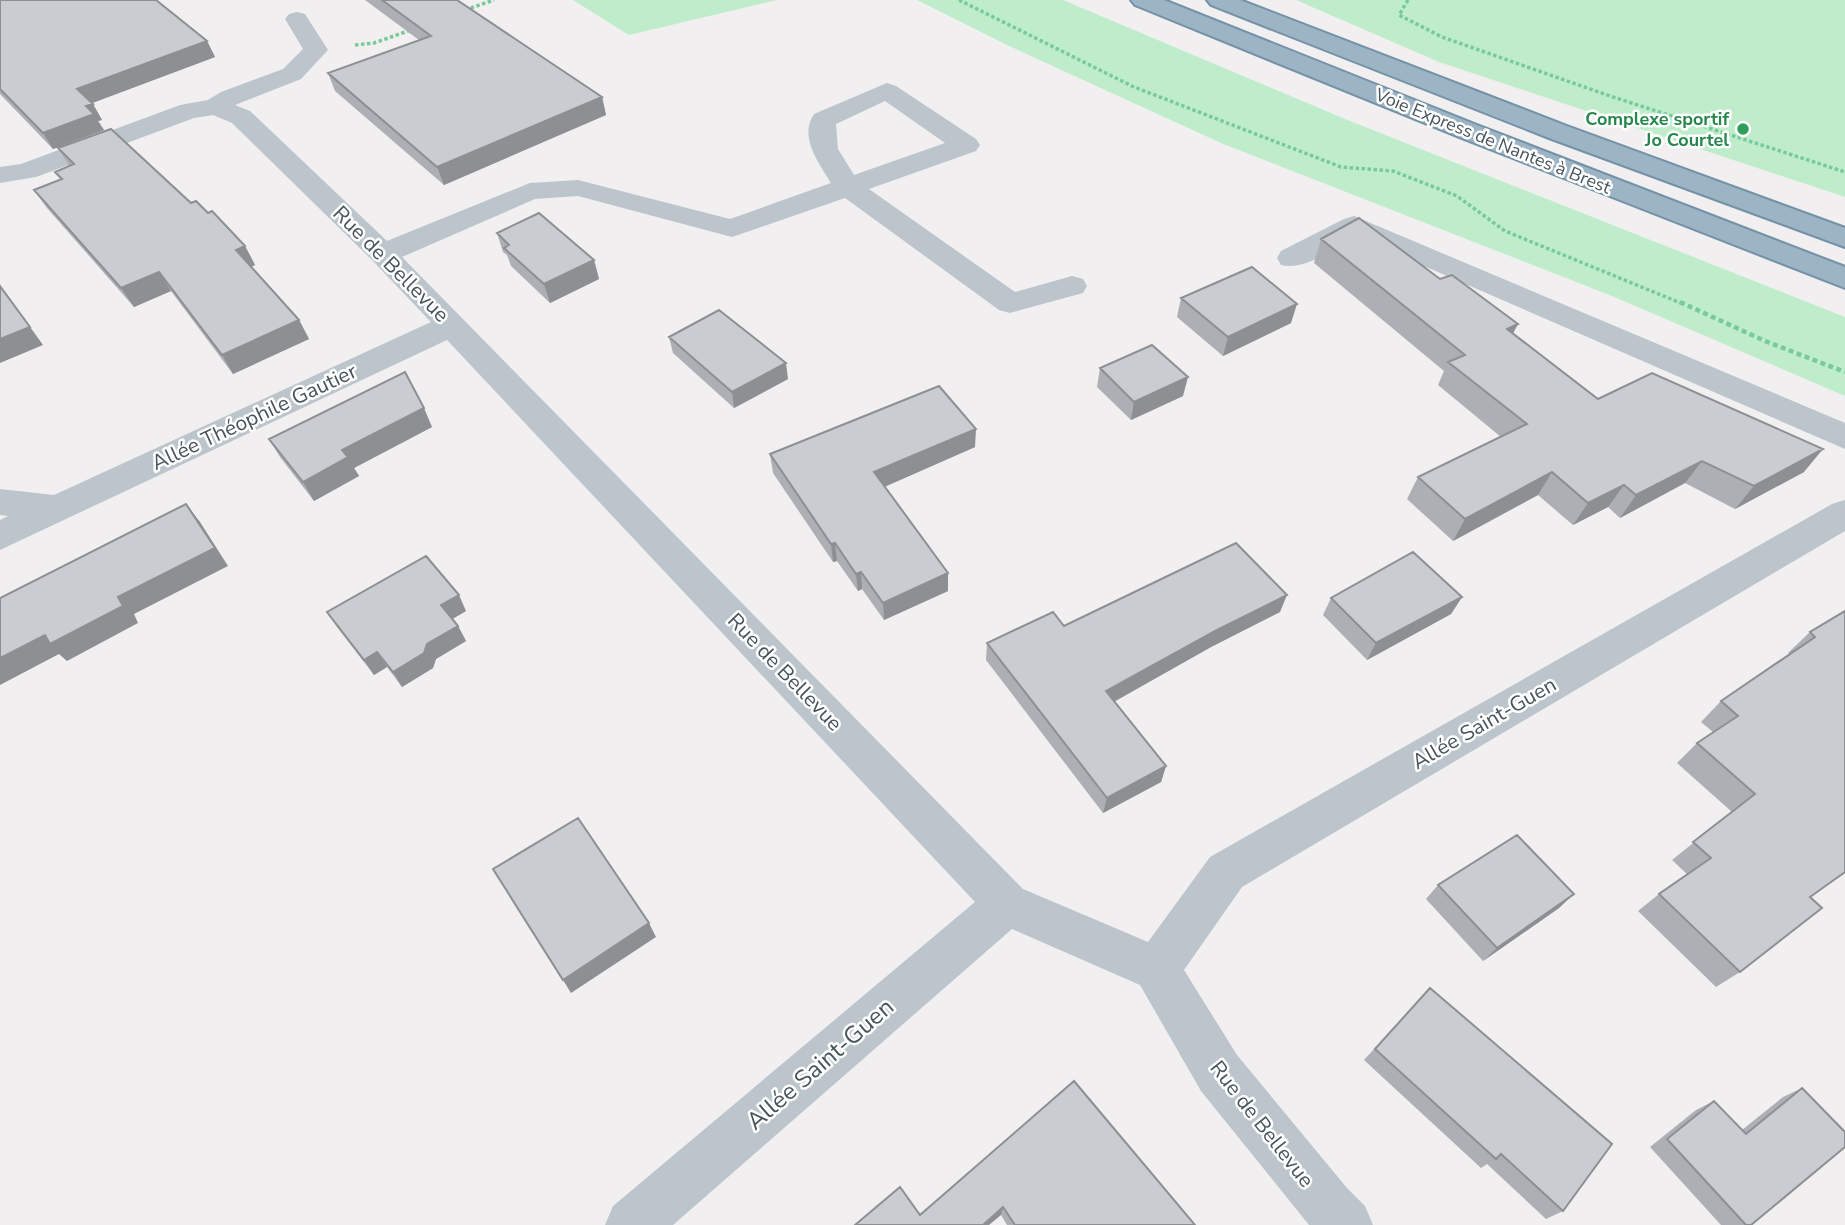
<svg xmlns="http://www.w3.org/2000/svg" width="1845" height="1225" font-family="'Nunito Sans',sans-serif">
	<rect width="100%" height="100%" fill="#f1efef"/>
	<path fill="#bfedcb" d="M573,0H777L629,35Z
		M917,0H1063L1345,119L1845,317V396L1612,296L1221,143L1009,46Z
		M1296,0H1845V197L1439,62Z"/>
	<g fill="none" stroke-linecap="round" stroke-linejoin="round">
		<defs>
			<path id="trunk" d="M1131,0H1164L1477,125L1845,267V288L1459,137L1135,5Z
				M1207,0H1240L1567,126L1845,228V247L1549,138L1211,5Z"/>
		</defs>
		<use href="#trunk" stroke="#7392a7" stroke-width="4"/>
		<path stroke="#78ca98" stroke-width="3.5" stroke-dasharray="3.5 2.5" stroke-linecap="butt" d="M959,0L1134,87L1341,167L1393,171L1457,196L1505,231L1683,304
			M1408,0L1399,15L1442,37L1610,96L1845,172
			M465,10L494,0
			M355,45L374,43L411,30"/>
		<path stroke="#78ca98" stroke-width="4.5" stroke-dasharray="5 3.5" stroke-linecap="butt" d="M1680,302L1765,341L1845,372"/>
		<path fill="#bbc5cb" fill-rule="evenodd" d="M297,12L305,14L328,50L301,79L235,105L250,111L387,241L530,183L578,180L730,219L831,183C820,164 798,137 814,114L887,83L896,86L976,139L980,145L976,151L869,189L1015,292L1072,276L1083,279L1087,286L1083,293L1010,313L999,310L845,198L732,237L578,196L535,199L402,257L1023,889L1148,942L1210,857L1832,504L1845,500V531L1242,887L1184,970L1237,1055L1347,1188L1365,1206L1373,1225H1309L1201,1091L1140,985L1012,929L673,1225H605L613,1206L975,902L447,340L0,550V520L8,516L0,515V489L54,495L431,322L372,260L232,123L213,115L194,118L36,177L0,183V167L21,164L180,105L208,100L221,92L283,69L303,49L285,19L289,14ZM885,101L945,143L854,175L838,149L836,124Z
			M1354,216L1845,423V449L1355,236C1334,248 1306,271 1281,265L1277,258L1281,251L1344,219Z"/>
		<use href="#trunk" fill="#9cb4c4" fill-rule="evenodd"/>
	</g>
	<path fill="#adafb4" d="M0,0L207,41L215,57L92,103L102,120L98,121L104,130L53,149L0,94Z
		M365,0H457L602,97L606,115L444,185L335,91L328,73L419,40Z
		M58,148L191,203L208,213L245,246L255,265L251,267L299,320L309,339L233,374L171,291L134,307L47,208L34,190L60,179L55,172L69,166Z
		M497,233L594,260L599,279L550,303L511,266L507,255L503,252Z
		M1321,239L1440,279L1513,333L1598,399L1804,472L1735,509L1685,483L1620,518L1608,507L1573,525L1538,495L1453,541L1407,499L1418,477L1501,437L1438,385L1444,371L1314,263Z
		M1181,298L1291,323L1223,356L1177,317Z
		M669,337L788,379L734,408L673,353Z
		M1100,368L1183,396L1131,420L1097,387Z
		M432,427L354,468L359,476L314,501L280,457L269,439Z
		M975,447L884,487L948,591L884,620L862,589L858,591L837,561L833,562L773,473L770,454Z
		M1462,597L1451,614L1367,660L1323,615L1331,598Z
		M466,611L452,619L458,626L466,641L436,659L433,668L402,687L387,667L374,675L337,627L327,612Z
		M1845,611L1810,897L1740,972L1716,987L1638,911L1659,894L1687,874L1672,860L1732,812L1677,763L1697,743L1713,732L1701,722L1721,701L1790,654L1788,653L1810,632Z
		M1280,612L1211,647L1115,701L1166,766L1161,782L1103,813L986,660L987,643L1064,626Z
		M1438,885L1559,908L1483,961L1426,899Z
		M1430,988L1563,1211L1546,1219L1487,1164L1481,1168L1364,1060Z
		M1074,1081L1195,1225H1007L1001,1215H920Z
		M1802,1088L1751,1225H1721L1650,1147L1696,1110L1714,1101L1742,1130L1783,1097Z"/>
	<path fill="#8d8f92" d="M207,41L215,57L87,105L77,89Z
		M602,97L606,115L444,185L437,167Z
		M93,104L102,120L98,121L104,130L53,149L43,133L86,106Z
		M245,246L255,265L246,269L236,250Z
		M594,260L599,279L550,303L544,284Z
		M159,272L171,291L134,307L121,288Z
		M5,292L43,345L0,363V339Z
		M1297,304L1291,323L1223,356L1228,337Z
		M299,320L309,339L233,374L222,355Z
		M1518,324L1506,347L1507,329Z
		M786,363L788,379L734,408L732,392Z
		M1188,377L1183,396L1131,420L1134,402Z
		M424,408L432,427L354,468L359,476L314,501L303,482L342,450Z
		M976,429L975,447L875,491L874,472Z
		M1823,449L1804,472L1735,509L1754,486Z
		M1702,461L1685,483L1620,518L1636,495Z
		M1552,472L1538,495L1453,541L1465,519Z
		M1624,485L1608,507L1573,525L1588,503Z
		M186,504L200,522L228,566L134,614L138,623L67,661L59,654L0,685V658Z
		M835,543L837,561L833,562L831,544Z
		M861,572L862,589L858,591L856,574Z
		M948,573V591L884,620L883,603Z
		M459,595L466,611L449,621L441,605Z
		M1287,595L1280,612L1211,647L1103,708L1106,691L1217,630Z
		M1462,597L1451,614L1367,660L1376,643Z
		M458,626L466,641L436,659L433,668L402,687L393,672L427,644Z
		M377,652L387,667L374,675L364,660Z
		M1166,766L1161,782L1103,813L1107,798Z
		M1574,894L1559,908L1483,961L1497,948Z
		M649,923L656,937L571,993L563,980Z
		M1003,1207L1001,1215L989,1225H983Z"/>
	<path fill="#c9ccd1" stroke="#8d8f92" stroke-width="2" d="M0,0H156L207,41L77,89L93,104L86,106L94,114L43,133L0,89Z
		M382,0H457L602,97L437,167L328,73L431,36Z
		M111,129L191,203L196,201L208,213L212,211L245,246L236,250L299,320L222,355L159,272L121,288L34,190L62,179L55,172L74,164L58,148Z
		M539,213L594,260L544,284L504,248L509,245L497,233Z
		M1359,218L1440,279L1452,275L1518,324L1507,329L1598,399L1652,373L1823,449L1754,486L1702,461L1636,495L1624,485L1588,503L1552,472L1465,519L1418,477L1527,424L1448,362L1465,355L1321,239Z
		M1252,267L1297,304L1228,337L1181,298Z
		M0,286L30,327L0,339Z
		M719,310L786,363L732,392L669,337Z
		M1152,345L1188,377L1134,402L1100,368Z
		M405,372L424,408L342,450L348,457L303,482L269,439Z
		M939,386L976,429L874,472L948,573L883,603L861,572L856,574L835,543L831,544L770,454Z
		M186,504L215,548L118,597L123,606L50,644L45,635L0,658V598Z
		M1236,543L1287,595L1217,630L1106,691L1166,766L1107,798L987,643L1053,612L1064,626Z
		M1413,552L1462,597L1376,643L1331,598Z
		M426,556L459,595L441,605L458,626L427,644L424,653L393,672L377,652L364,660L327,612Z
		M1845,611V872L1810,897L1822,908L1740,972L1659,894L1711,858L1693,842L1755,794L1697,743L1738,716L1721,701L1815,637L1810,632Z
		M578,818L649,923L563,980L493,869Z
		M1517,835L1574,894L1497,948L1438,885Z
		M1430,988L1612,1144L1563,1211L1501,1154L1496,1159L1375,1049Z
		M1074,1081L1195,1225H1015L1003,1207L983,1225H855L900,1187L920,1215Z
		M1802,1088L1845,1132V1147L1751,1225H1746L1667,1139L1714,1101L1746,1134Z"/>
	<circle fill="#2e9e5b" stroke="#fff" stroke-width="2.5" cx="1743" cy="129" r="7"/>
	<g text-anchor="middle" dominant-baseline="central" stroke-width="5" stroke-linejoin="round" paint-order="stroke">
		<g font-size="18" font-weight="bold" fill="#27864d" stroke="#fff" text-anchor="end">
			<text x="1729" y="119">Complexe sportif<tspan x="1729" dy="21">Jo Courtel</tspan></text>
		</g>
		<g font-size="18" fill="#47545b" stroke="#fff">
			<text transform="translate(1493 141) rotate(22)">Voie Express de Nantes à Brest</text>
		</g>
		<g font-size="21" fill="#47545b" stroke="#fff">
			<text transform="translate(391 264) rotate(45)">Rue de Bellevue</text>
			<text transform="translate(254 417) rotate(-25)">Allée Théophile Gautier</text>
			<text transform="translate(785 672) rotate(46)">Rue de Bellevue</text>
			<text transform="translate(1484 723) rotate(-30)">Allée Saint-Guen</text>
			<text transform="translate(1262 1124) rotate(52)">Rue de Bellevue</text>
		</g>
		<g font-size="24" fill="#47545b" stroke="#fff">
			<text transform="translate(820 1064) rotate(-41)">Allée Saint-Guen</text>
		</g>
	</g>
</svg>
